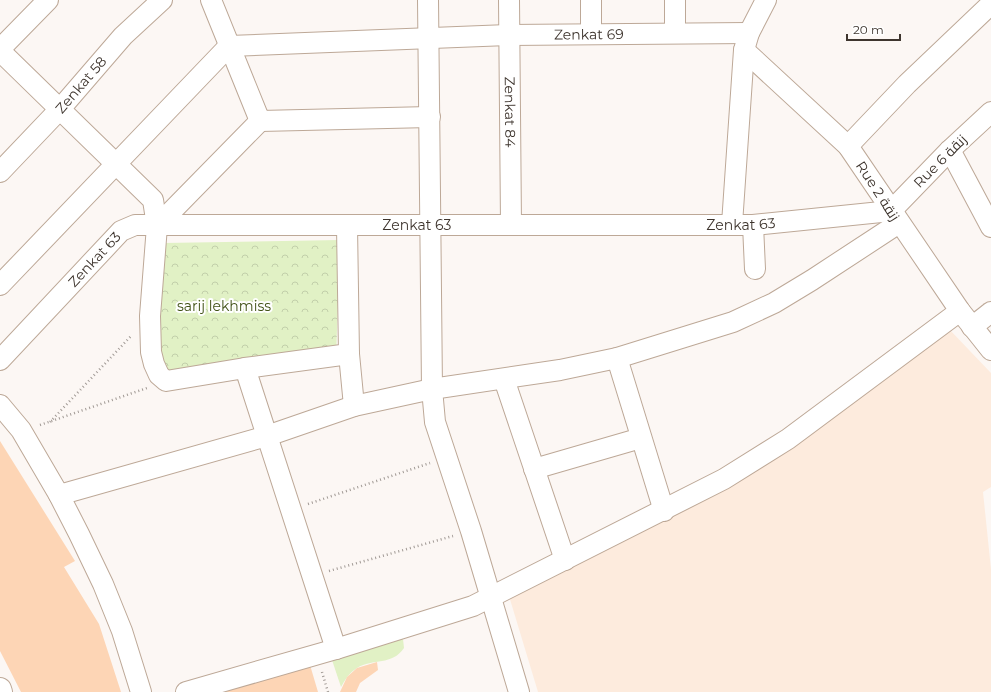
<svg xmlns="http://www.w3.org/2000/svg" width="991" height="692" font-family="Montserrat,Cairo,sans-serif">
	<defs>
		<pattern id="park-crowns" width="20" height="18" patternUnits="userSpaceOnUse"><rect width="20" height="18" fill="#e1f1c5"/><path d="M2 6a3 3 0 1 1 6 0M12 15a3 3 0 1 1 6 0" fill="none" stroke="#c2cfaa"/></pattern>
	</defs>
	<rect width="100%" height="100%" fill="#fcf7f4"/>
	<path fill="#fdebdd" d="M949,329L991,373V487L983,492L991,569V692H538L509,596L629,539L696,502Z"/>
	<path fill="url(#park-crowns)" d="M340,240L336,359L174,384L160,358L157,298L163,243Z"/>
	<path fill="#e1f1c5" d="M403,639L404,648C392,666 373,658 357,668C349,673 345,680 341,687L332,660Z"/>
	<path fill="#fdd5b5" d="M0,441L75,561L64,567L99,624L121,692H21L0,651Z
		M377,662L378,670L360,683L356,692H340L347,677L357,668Z
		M310,665L318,692H218Z"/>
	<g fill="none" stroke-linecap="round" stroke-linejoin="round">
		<defs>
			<g id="minor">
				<path d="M211,0L260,121L430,117"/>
				<path d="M428,0L432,389L435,422L471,531L519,692"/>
				<path id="s1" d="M509,0L511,224"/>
				<path d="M675,0V33"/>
				<path d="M591,33V0"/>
				<path d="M0,49L48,0"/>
				<path d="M744,50L848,146L960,311L991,350"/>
				<path d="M0,51L153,200L157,226L150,316L151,352L154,364L159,375L166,381L245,368L336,649"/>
				<path d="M848,146L907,84L991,4"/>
				<path d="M950,150L991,227"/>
				<path id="s2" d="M0,172L60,109L123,36L162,0"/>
				<path d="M891,211L950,150L991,112"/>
				<path d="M732,224L744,50L749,33L766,0"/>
				<path d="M753,225L755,269"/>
				<path d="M157,226L260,121"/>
				<path d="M347,226L349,354L354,406"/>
				<path id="s3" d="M0,285L229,46L508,35L749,33"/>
				<path d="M972,327L991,312"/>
				<path d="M617,358L664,511"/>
				<path id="s4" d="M0,360L121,231L135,225H753L891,211"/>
				<path d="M245,368L349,354"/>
				<path d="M504,379L565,560"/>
				<path d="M0,405L21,430L59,495L79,534L103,584L122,631L141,692"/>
				<path d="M534,469L641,438"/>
				<path d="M59,495L267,436L354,406L432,389L560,370L617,358L733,322L774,303L812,280L899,223"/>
				<path d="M186,692L336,649L473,606L724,479L788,439L960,311"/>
			</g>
			<path id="major" d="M0,689L1,692"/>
		</defs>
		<use href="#minor" stroke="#bda897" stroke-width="22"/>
		<use href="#major" stroke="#bda897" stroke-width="24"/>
		<path stroke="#a09994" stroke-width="2.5" stroke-dasharray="1 3" stroke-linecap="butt" d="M50,422L132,335
			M40,425L147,388
			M308,504L430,463
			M329,571L453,536
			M322,672L328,692"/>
		<use href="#minor" stroke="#fff" stroke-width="20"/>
		<use href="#major" stroke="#fff" stroke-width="22"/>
	</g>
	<g text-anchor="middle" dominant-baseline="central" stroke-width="4" stroke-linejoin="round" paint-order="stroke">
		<g font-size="14" fill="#3e352e" stroke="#fff">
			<text stroke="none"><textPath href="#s3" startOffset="691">Zenkat 69</textPath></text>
			<text stroke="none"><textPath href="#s2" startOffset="119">Zenkat 58</textPath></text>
			<text stroke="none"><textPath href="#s1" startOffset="112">Zenkat 84</textPath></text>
			<text transform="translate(940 161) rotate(-45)">Rue 6 زنقة</text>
			<text transform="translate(878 191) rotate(57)">Rue 2 زنقة</text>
			<text stroke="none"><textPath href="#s4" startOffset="798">Zenkat 63</textPath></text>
			<text stroke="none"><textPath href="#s4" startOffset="474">Zenkat 63</textPath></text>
			<text stroke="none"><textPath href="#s4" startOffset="138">Zenkat 63</textPath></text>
		</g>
		<g font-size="14" fill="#415216" stroke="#fff">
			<text x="224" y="306">sarij lekhmiss</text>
		</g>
	</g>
	<path d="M847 34v6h53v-6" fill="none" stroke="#3e352e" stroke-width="2"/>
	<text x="853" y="34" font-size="12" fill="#3e352e" stroke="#ffffff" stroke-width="3" paint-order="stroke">20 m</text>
</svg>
